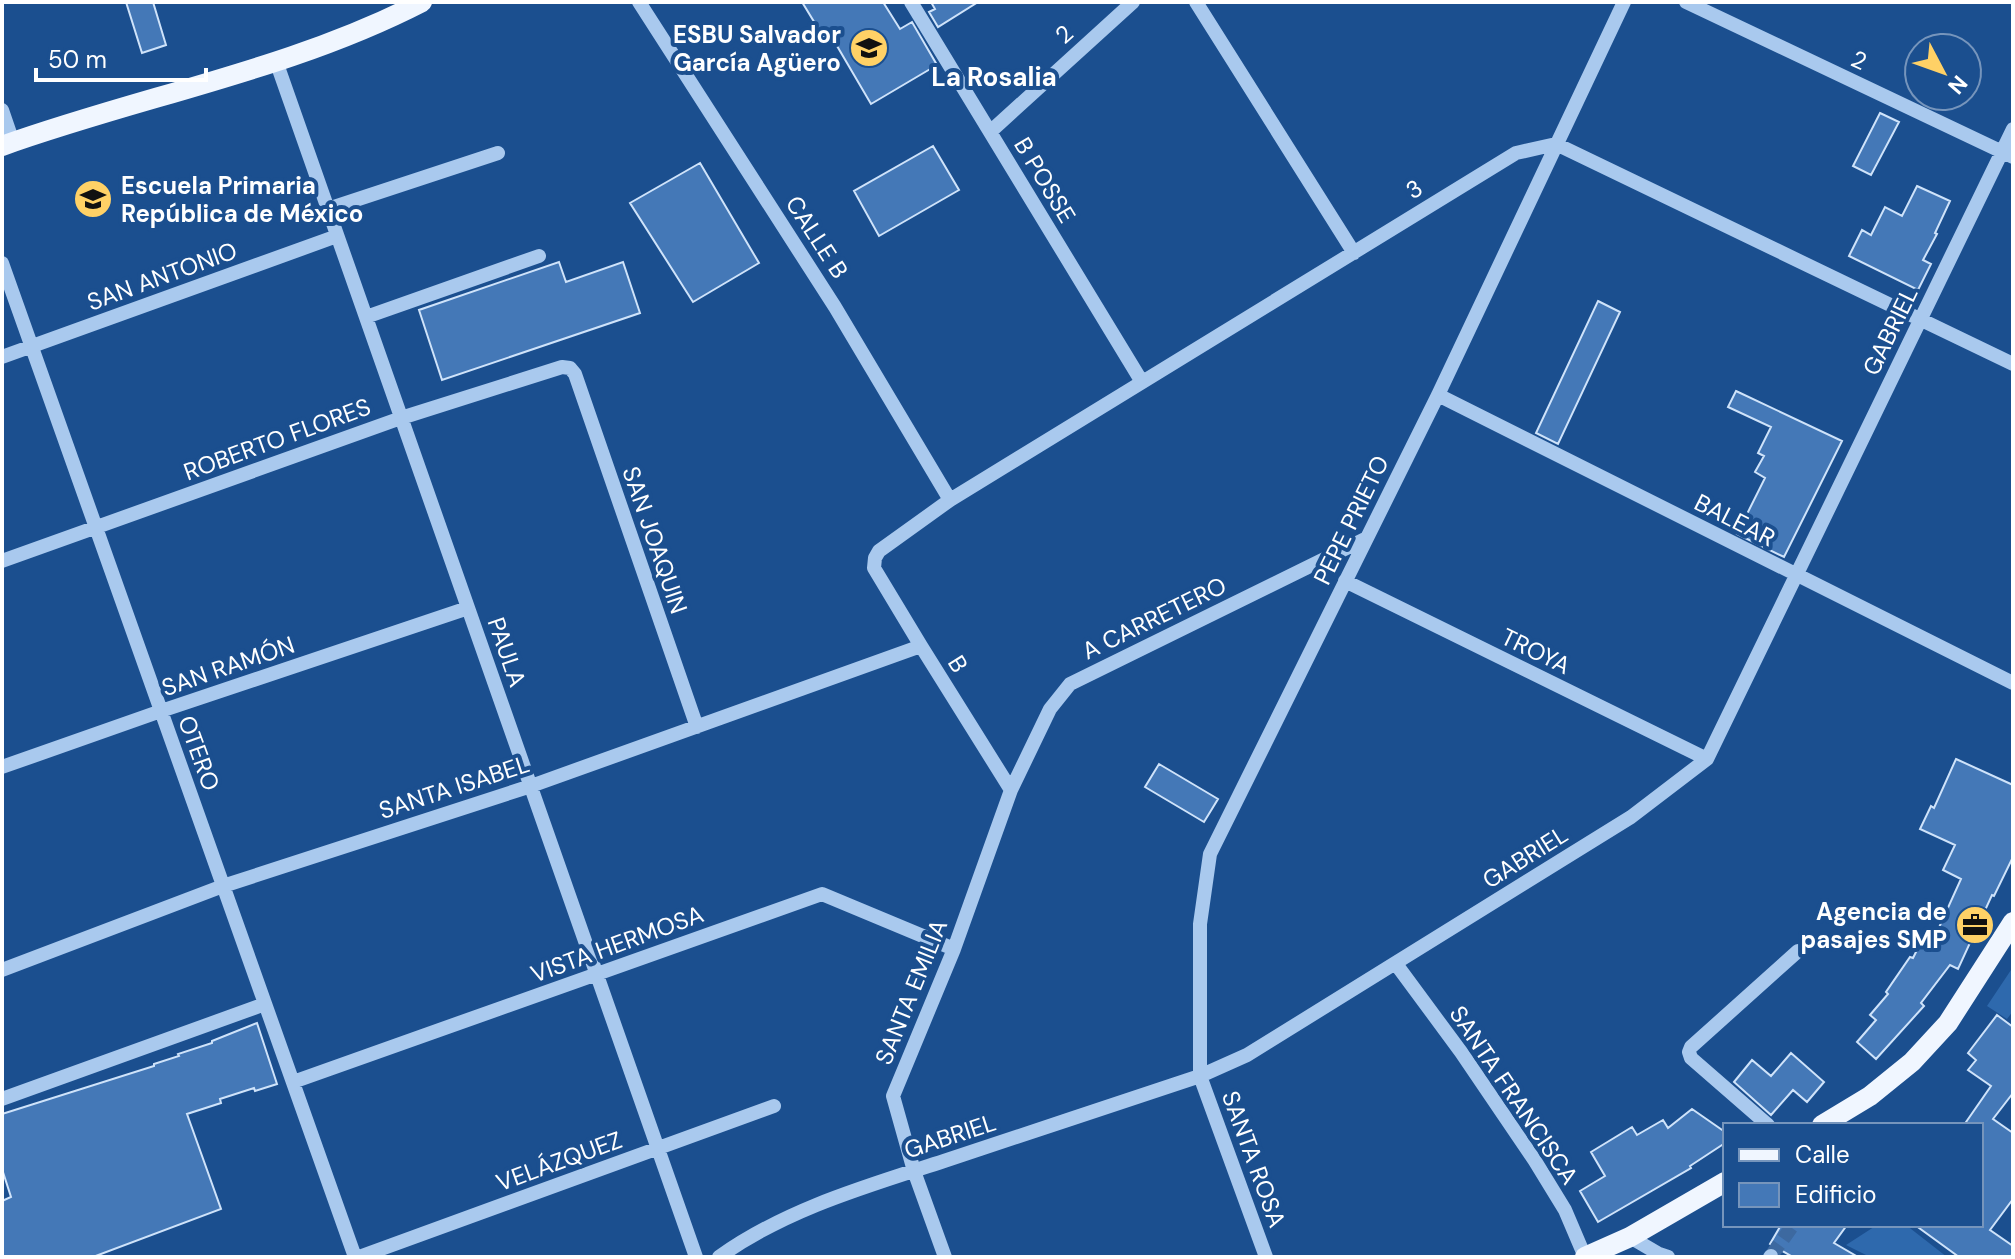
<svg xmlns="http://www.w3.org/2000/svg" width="2015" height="1259" font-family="'DM Sans',sans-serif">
	<rect width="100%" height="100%" fill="#1b4f8f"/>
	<path fill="#2e69ad" d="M2013,967V1011L2007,1019L1987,1006Z
		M1877,1225H1906L1947,1257H1870L1846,1245Z"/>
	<path fill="#4478b7" stroke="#cfe3fa" stroke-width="2" d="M126,2H153L166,45L142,53Z
		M802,2H883L900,29L912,22L937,65L871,104L830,34L824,38Z
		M931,2H978L938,27L929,12L935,9Z
		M1880,113L1899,122L1871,175L1853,166Z
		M933,146L959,190L879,236L854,191Z
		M700,163L759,263L693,302L630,203Z
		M1917,186L1950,201L1935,233L1937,234L1923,260L1931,264L1918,290L1849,256L1862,230L1871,235L1885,207L1902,216Z
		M559,262L566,282L623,262L640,313L442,380L419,310Z
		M1598,301L1620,312L1558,444L1536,433Z
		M1736,391L1842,441L1784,557L1737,534L1765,478L1755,472L1764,456L1758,453L1771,427L1728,407Z
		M1956,759L2013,785V857L1994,896L1992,895L1958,969L1950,965L1921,1003L1924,1006L1876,1059L1857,1042L1876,1020L1870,1015L1888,994L1886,992L1910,957L1913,958L1928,928L1937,932L1961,879L1943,870L1955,845L1920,829L1931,806L1934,808Z
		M1159,764L1218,799L1204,822L1145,787Z
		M1997,1015L2013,1027V1093L1993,1119L2013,1133V1199L1990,1230L2013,1246V1257H1959L1915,1225H1981V1125H1964L1991,1086L1968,1070L1976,1060L1968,1053Z
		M257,1023L277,1084L255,1091L254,1088L220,1099L221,1103L187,1114L221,1209L93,1257H2V1201L11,1197L2,1169V1114L154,1066V1064L179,1056L178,1054L212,1043V1041Z
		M1791,1053L1824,1082L1807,1102L1793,1090L1771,1115L1734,1082L1752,1060L1771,1076Z
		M1692,1109L1725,1132V1143L1690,1166L1691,1168L1598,1222L1580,1191L1605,1176L1591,1152L1632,1127L1637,1135L1663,1120L1668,1128Z
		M1781,1225H1847L1834,1243L1858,1257H1793L1770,1244Z"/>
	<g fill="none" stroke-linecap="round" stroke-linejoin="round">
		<path stroke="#3d69a0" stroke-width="14" stroke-dasharray="14 7" stroke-linecap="butt" d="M1771,1256L1793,1225"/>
		<path stroke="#a9c9ee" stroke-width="14" d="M639,2L835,307L950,500
			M911,2L1142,382
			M1196,2L1354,253
			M1686,2L2013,157
			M276,61L696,1257
			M2,110L13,142
			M990,132L1133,2
			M328,209L498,153
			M2,263L355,1257
			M366,317L539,256
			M2,357L337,236
			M1438,395L2013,683
			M2,561L401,418L562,367L570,368L575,374L697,727
			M1345,581L1707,759
			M2,767L161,711L468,608
			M1011,790L921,646L874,568L875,558L879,551L950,500L1516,153L1556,144L2013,364
			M1396,964L1461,1052L1535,1161L1565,1210L1585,1257
			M2,970L223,886L531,786L921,646
			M293,1082L822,894L954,949
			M2,1099L265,1004
			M1768,1125L1691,1058L1689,1052L1691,1047L1798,951
			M1630,1237L1659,1254L1668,1257
			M359,1257L774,1106
			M719,1257C786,1209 867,1186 944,1161C1029,1133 1115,1104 1200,1076L1247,1055L1631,817L1707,759L2013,129
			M945,1257L914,1171L893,1096L954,949L1011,790L1050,709L1070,684L1367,538
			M1266,1257L1200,1076V924L1210,854L1438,395L1624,2
			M1770,1257L1771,1256"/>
		<path stroke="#f0f6ff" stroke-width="20" d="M2,146C141,96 290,70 422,2
			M1822,1125L1870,1096L1912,1062L1948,1023L2013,922
			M1585,1257L1630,1237L1725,1182"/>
	</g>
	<defs>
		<symbol id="school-disc" viewBox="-11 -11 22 22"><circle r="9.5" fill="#ffd166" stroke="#1b4f8f"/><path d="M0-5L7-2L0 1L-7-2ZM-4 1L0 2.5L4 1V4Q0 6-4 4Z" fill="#111"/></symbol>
		<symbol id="office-disc" viewBox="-11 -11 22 22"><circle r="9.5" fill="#ffd166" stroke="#1b4f8f"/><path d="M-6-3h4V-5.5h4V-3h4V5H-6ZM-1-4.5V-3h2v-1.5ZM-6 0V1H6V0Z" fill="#111"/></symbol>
	</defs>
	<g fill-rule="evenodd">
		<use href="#school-disc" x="847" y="26" width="44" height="44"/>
		<use href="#school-disc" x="71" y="177" width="44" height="44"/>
		<use href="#office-disc" x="1953" y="903" width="44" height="44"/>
	</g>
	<g text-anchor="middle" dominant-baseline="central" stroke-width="8" stroke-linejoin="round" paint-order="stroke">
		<g font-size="24" font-weight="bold" fill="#fff" stroke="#1b4f8f" text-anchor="end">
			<text x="841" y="34">ESBU Salvador<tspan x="841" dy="28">García Agüero</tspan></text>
			<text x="121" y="185" text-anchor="start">Escuela Primaria<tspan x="121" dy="28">República de México</tspan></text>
			<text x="1947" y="911">Agencia de<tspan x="1947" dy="28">pasajes SMP</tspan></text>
		</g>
		<g font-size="24" fill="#fff" stroke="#1b4f8f">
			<text transform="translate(1064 34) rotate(-42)">2</text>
			<text transform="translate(1859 60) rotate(25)">2</text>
			<text transform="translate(1045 180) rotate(59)">B POSSE</text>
			<text transform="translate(1414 189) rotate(-32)">3</text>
			<text transform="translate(817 237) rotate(57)">CALLE B</text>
			<text transform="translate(162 276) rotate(-20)">SAN ANTONIO</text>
			<text transform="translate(1890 331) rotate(-64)">GABRIEL</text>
			<text transform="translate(277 439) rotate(-20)">ROBERTO FLORES</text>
			<text transform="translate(1351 520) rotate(-64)">PEPE PRIETO</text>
			<text transform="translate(1735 520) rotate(27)">BALEAR</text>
			<text transform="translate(655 540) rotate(71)">SAN JOAQUIN</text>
			<text transform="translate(1154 618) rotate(-26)">A CARRETERO</text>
			<text transform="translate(1536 651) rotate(26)">TROYA</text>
			<text transform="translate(507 652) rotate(71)">PAULA</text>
			<text transform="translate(958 664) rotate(58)">B</text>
			<text transform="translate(228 666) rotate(-19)">SAN RAMÓN</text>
			<text transform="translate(199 753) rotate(70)">OTERO</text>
			<text transform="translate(454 787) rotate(-18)">SANTA ISABEL</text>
			<text transform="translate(1525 857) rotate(-32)">GABRIEL</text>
			<text transform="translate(617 944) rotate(-20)">VISTA HERMOSA</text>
			<text transform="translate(911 992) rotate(-68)">SANTA EMILIA</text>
			<text transform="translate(1514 1095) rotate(56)">SANTA FRANCISCA</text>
			<text transform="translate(950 1136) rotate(-18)">GABRIEL</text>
			<text transform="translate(1254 1159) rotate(70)">SANTA ROSA</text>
			<text transform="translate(559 1161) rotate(-20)">VELÁZQUEZ</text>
		</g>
		<g font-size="26" font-weight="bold" fill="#fff" stroke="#1b4f8f">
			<text x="994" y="77">La Rosalia</text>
		</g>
	</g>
	<rect width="2015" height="1259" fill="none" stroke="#ffffff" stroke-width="8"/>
	<rect x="1723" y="1123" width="260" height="104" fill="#1b4f8f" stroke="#7695bc" stroke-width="2"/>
	<rect x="1739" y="1149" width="40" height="12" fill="#f0f6ff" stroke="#7695bc" stroke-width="2"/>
	<text x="1795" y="1163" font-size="24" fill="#ffffff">Calle</text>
	<rect x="1739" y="1183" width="40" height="24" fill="#4478b7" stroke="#7695bc" stroke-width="2"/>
	<text x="1795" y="1203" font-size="24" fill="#ffffff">Edificio</text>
	<g transform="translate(1943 72) rotate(131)"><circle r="38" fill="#1b4f8f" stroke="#7695bc" stroke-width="2"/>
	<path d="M0-6L14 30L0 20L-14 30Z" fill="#ffd166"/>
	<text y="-12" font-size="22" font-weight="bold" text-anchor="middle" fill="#ffffff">N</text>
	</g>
	<path d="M36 68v12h170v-12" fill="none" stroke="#ffffff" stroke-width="4"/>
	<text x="48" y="68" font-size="24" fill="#ffffff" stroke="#1b4f8f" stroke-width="6" paint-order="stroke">50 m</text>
</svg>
